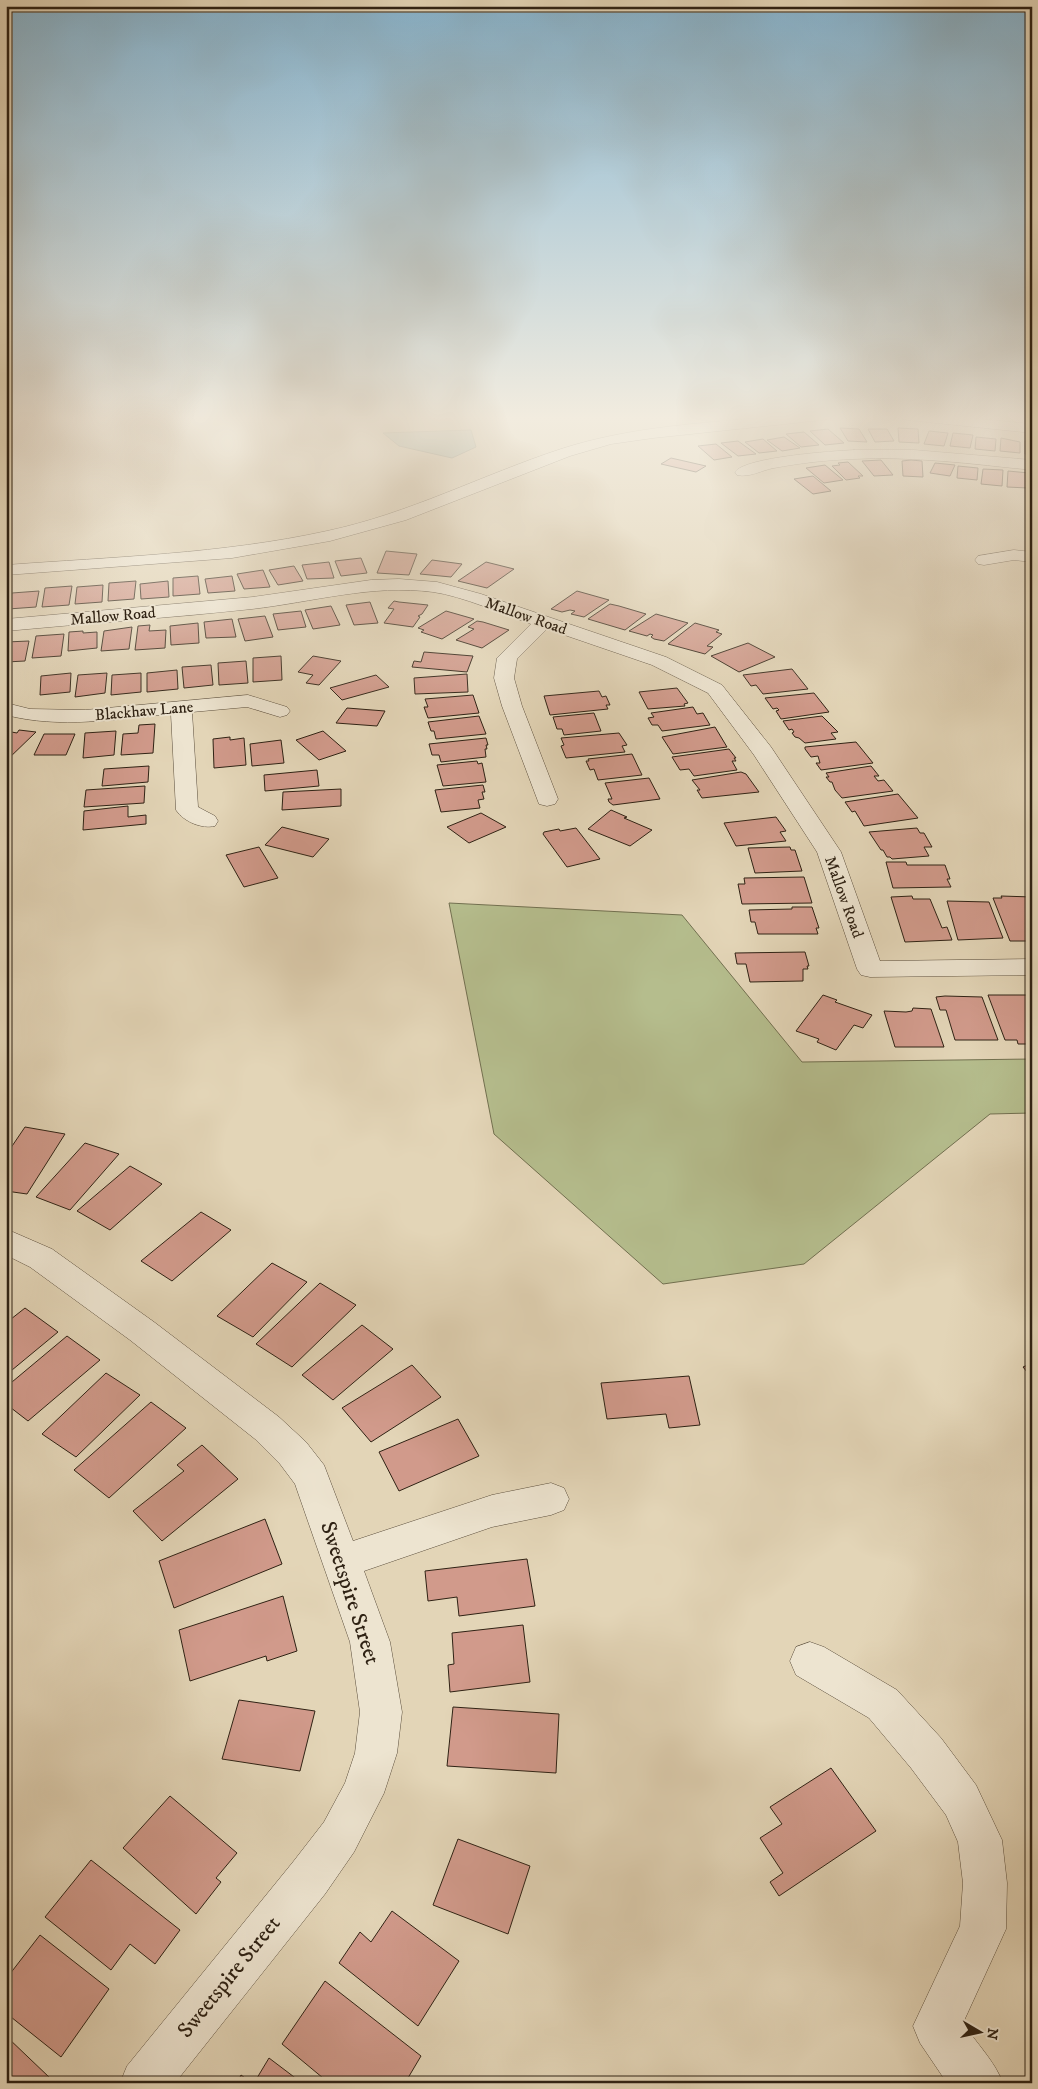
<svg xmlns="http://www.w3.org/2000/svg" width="1038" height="2089" font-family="'IM FELL DW Pica',serif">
	<rect width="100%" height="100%" fill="#e3d5b7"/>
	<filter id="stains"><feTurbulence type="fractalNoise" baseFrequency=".004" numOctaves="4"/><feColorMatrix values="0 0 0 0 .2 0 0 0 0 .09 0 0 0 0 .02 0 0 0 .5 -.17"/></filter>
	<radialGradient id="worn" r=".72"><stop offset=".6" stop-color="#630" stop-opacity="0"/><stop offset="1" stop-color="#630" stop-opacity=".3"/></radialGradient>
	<path fill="#b5bd8d" stroke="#727050" d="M449,903L682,915L802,1062L1032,1059V1113L990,1114L804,1264L663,1284L494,1134Z"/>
	<path fill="#95b8b0" stroke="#6c7c72" d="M471,430L476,447L452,458L399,446L383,433Z"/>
	<path fill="#d19a8b" stroke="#2f2214" d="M840,428L859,429L867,442L848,441Z
		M898,428L918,429L919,443L899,442Z
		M828,429L844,443L825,445L810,431Z
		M868,429H887L894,441L875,442Z
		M929,431L948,433L944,446L924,444Z
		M804,432L819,445L801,447L786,434Z
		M953,433L973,435L970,448L950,446Z
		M784,437L800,448L782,451L767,440Z
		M976,437L996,439L995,451L975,449Z
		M1001,438L1020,442V453L1000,451Z
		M763,439L777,451L759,453L745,442Z
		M738,441L756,454L738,456L721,443Z
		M1025,441L1032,442V455L1025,454Z
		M716,444L732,457L714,460L698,446Z
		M671,458L706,466L696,472L661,464Z
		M881,460L893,475L874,476L862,461Z
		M911,460L922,461L923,477L903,476L902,461Z
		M848,462L863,476H858L860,478L846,480L832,466L840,465L838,463Z
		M935,463L955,465L950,476L930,473Z
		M825,465L843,480L824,483L806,468Z
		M958,466L978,468L977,480L957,478Z
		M983,469L1003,470L1002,486L981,484Z
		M1008,471L1029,473L1028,488L1007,487Z
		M813,476L831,491L813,494L794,479Z
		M386,551L417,554L409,575L377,573Z
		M361,558L367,573L341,576L335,561Z
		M432,560L462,564L451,577L420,574Z
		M329,562L334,578L307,579L302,565Z
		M486,562L514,569L487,588L458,581Z
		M294,566L303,581L278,585L269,570Z
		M263,570L270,587L244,589L237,574Z
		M198,576L200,594L173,596V578Z
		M232,576L235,591L208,593L205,579Z
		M136,581L134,599L108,601L109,583Z
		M168,581L169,597L141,599L140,584Z
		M103,585L102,602L75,604L77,587Z
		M72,586L69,605L42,607L45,588Z
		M39,591L36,607L8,609L12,593Z
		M577,591L609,600L584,617L571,614L575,611L570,610L562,612L551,609Z
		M394,601L399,602L428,605L422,614L418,616L420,617L413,627L384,623L394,609L388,608Z
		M370,602L378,623L354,625L346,605Z
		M610,604L619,606L646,614L625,630L588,619Z
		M331,606L340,625L313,629L305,610Z
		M301,611L306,627L278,630L273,614Z
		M446,611L474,619L442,639L421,632L424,630L418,628Z
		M656,614L688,623L664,641L654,639L651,637L653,635L650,634L647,636L629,631Z
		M265,616L273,637L245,641L238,619Z
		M232,619L236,637L206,638L204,622Z
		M477,621L483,622L509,630L482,648L456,640L474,629L468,627Z
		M198,623L199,643L171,645L170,626Z
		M695,623L719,630L716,632L722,634L707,646L713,647L705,654L668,644Z
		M150,625L149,631L166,630L165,648L135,650L138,626Z
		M132,627L129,649L101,651L104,631Z
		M83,631V633L97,632V648L68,651L69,632Z
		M64,634L61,656L32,658L36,636Z
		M29,641L25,661L6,662V642Z
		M748,643L775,657L739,672L711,656Z
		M424,652L473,656L467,672L412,667L414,661L421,662Z
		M281,656L282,680L253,682V658Z
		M313,656L341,661L319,685L306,683L313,675L298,672Z
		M246,661L248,683L219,685L218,663Z
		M211,665L213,685L184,688L182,667Z
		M792,669L808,689L763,694L756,685L751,686L743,675Z
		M177,670L178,689L147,692V673Z
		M71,673L70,692L40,695L41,676Z
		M107,673L105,693L75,697L78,675Z
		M141,673V692L111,695L112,675Z
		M467,674L468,692L415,694L414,678Z
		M376,675L389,687L342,700L330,688Z
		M677,688L688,703L684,704L685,706L648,709L639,692Z
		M599,691L602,697L606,696L610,705H606L608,709L550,715L544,696Z
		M814,693L829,712L781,719L776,711L779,710L777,708L773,709L765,698Z
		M473,695L479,713L428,718L424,707H428L425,699Z
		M693,707L697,714L703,713L710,725L662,731L658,725H652L648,718L654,717L651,713Z
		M347,708L385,711L377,726L336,723Z
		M594,713L601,731L564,735L562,729H557L553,717Z
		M479,716L486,734L436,739L434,731H431L428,722Z
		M822,716L838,732L831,733L836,739L805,743L799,738L795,737L792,733L794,732L792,729L789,730L783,721Z
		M155,724L153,753L121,755L123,734L138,733L139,725Z
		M715,727L727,747L673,754L662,737Z
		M19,730L36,732L6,761V731L17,733Z
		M116,731L114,755L83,758L85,733Z
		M323,731L346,751L319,760L296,740Z
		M619,733L627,745L622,746L625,752L566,758L561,746L564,745L561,738Z
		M44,734H75L66,755H34Z
		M230,737V740L244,738L246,765L214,768L213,739Z
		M486,738L488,745H486L487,749H485L486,757L441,762L439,755H432L429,744Z
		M281,740L284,763L252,766L250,744Z
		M856,742L873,763L821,770L816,763H820L818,756L811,757L805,749V747Z
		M729,749L736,758H734L736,761H732L737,770L694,776L689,769L680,770L672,757Z
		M632,754L642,775L598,780L594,769L590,770L586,761H589L588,759Z
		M477,761L478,764L482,763L486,782L443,786L437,765Z
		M149,766L148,782L102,786L104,769Z
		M871,766L879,776H874L878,781L884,780L893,791L842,798L835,790L832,782H830L826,777H829L826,773Z
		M317,770L319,786L265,791L264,775Z
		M741,772L746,774L759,792L702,798L697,790H700L692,780Z
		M649,778L660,799L613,805L609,802L608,799H612L605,783Z
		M483,785L485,792H482L484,799L478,800L480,808L441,812L435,790Z
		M145,786L144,803L84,807L86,790Z
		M341,789V806L282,810L283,792Z
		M898,794L918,818L864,826L855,811L852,812L845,802Z
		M128,806V817L146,815V824L83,830L84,811Z
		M611,810L627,817L624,818L652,830L630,846L588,829Z
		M481,813L506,827L469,843L447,827Z
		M776,817L786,831L780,832L786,841L736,846L724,823Z
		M282,827L329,839L313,857L265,845Z
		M576,828L600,859L567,867L543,834L544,832L559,829L560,831Z
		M917,828L920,833H924L932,847H924L929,856L892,859L890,857H887L883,850H881L869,832Z
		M259,847L278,878L244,887L226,855Z
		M790,847L791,850H795L802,871L755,873L748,848Z
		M886,862H906L907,865H945L950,879H947L951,887L893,888Z
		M804,877L812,903L742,904L738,884H745L744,878Z
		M912,896L913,899H930L942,928L947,927L952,940L905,942L891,897Z
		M1001,896L1032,897V941H1010L993,898H1002Z
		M947,901L989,902L1003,938L958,940Z
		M792,907H812L819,928H816L818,934H758L755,922H751L749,910L792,909Z
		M805,952L809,966H807L808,969H803V981L750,982L746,964H737L735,953Z
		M823,995L837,1000L835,1002L872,1015L863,1028L854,1025L836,1050L817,1042L819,1039L796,1031Z
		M988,995H1032V1044H1018L1017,1040H1005Z
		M945,996L982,997L998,1040H955L946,1010H940L936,997Z
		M913,1008L931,1009L944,1047H895L884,1011L906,1012L912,1011Z
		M25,1127L65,1134L27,1194L6,1191V1155Z
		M85,1143L119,1154L70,1210L36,1197Z
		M130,1166L162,1184L110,1230L77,1211Z
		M201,1212L231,1230L172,1281L141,1261Z
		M272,1263L307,1282L253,1337L217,1316Z
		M320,1283L356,1305L292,1367L256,1344Z
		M25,1308L58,1332L6,1375V1323Z
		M362,1325L393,1349L333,1400L302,1375Z
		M67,1336L100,1360L28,1421L6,1404V1387Z
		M1032,1363V1378L1023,1367Z
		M412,1365L441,1397L371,1442L342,1408Z
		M106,1373L140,1395L76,1457L42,1434Z
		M689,1376L700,1425L669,1428L666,1414L607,1419L601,1383Z
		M151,1402L186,1428L109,1498L74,1470Z
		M458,1419L479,1456L399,1491L379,1452Z
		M202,1445L238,1479L162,1541L133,1511L184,1471L177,1465Z
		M265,1519L282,1564L174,1608L159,1561Z
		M527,1559L535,1606L459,1616L457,1597L428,1601L425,1571Z
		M283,1596L297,1651L267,1661L266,1656L190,1681L179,1630Z
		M523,1625L530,1682L450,1692L448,1665L454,1664L452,1633Z
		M239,1700L315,1711L300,1771L222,1759Z
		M453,1707L559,1714L556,1773L447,1766Z
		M831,1768L876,1831L779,1896L770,1882L783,1873L760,1838L782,1824L770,1807Z
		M170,1796L237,1853L216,1878L221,1882L196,1914L123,1848Z
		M458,1839L530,1866L508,1934L433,1905Z
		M91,1860L180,1930L155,1964L130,1944L111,1970L45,1917Z
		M392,1911L459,1961L418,2026L339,1963L360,1932L371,1942Z
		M40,1935L109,1989L61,2057L6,2013V1979Z
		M325,1981L421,2056L405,2083H329L282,2044Z
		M6,2036L50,2078L46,2083H6Z
		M269,2058L302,2083H254Z
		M241,2075L252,2083H237Z"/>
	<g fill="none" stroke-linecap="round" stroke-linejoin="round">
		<defs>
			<path id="minor" d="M781,416H829L827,419L822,420L653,438L611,444L570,456L406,520L330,541L232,558L6,575V565C113,557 222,554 327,531C408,514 482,475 561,449C632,426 707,423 781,416Z
				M901,416H948L1032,424V433L908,420L903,419Z
				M854,450H914L1032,460V470C973,464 913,456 853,459C827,460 800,463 774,468C762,470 749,478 737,475L735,472C745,457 834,451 854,450Z
				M1014,550L1032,552V562L1014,560L984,565L978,564L975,560L978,556Z
				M399,579L437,582L481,594L666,657L722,685L771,747L841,852L880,961L1032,959V975L870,977L861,975L857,969L817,852L754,755L708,693L652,665L547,629L517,659L514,678L522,706L558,799L555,804L547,806L539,804L502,706L494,678L497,658L531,624C503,614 462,596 433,592C372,584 313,602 252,609C171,618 88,623 6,631V619L253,597L371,580Z
				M248,695L287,707L290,711L287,715L280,717L247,707L192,712L198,807L215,816L218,821L215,826C202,829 184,822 176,810L171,714C116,719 60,729 6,715V703L30,709L85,710Z
				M6,1229L52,1249L154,1322L279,1417L306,1442L324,1465L353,1541L492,1495L551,1483L564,1488L569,1499L564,1510L551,1515L492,1527L364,1571L390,1642L402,1712L397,1753L384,1793L354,1852L325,1894L175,2083H120L127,2066L293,1862L324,1822L345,1783L355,1753L360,1712L350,1642L295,1484L280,1464L255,1439L130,1340L30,1267L6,1255Z
				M810,1642L824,1647L897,1690L941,1738L976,1785L1002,1840L1007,1883L1006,1929L963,2023C976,2043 994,2060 1003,2083H947L920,2043L913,2026L960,1926L963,1883L958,1842L946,1815L911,1768L869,1718L796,1675L790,1661L796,1647Z"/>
		</defs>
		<use href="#minor" stroke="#5c4f3d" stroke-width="1"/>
		<use href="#minor" fill="#ede4d0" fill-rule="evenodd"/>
	</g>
	<linearGradient id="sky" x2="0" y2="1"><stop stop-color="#87b6d2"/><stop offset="0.59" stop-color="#f2ecdf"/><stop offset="1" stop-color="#f2ecdf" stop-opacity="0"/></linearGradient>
	<rect width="1038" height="708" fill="url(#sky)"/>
	<g text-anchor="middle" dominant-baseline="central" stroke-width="4" stroke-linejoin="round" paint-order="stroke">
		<g font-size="16" fill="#2f2214" stroke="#ede4d0">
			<text transform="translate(113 616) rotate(-5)">Mallow Road</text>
			<text transform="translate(526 616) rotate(19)">Mallow Road</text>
			<text transform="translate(144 711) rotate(-5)">Blackhaw Lane</text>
			<text transform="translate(844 897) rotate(70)">Mallow Road</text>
		</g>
		<g font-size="22" fill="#2f2214" stroke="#ede4d0">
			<text transform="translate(350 1593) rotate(72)">Sweetspire Street</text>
			<text transform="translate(229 1977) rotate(-51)">Sweetspire Street</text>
		</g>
	</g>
	<rect width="1038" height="2089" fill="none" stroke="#e3d5b7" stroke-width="25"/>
	<rect x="8" y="8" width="1023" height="2074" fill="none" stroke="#2f2214" stroke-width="2.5"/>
	<rect x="12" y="12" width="1013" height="2064" fill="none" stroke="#2f2214"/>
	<g transform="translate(980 2032) rotate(99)" stroke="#ede4d0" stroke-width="4" paint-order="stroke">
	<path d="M0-4L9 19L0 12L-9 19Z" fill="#2f2214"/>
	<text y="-8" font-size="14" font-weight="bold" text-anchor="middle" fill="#2f2214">N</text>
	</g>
	<rect width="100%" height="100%" filter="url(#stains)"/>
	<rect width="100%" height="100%" fill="url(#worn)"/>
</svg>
